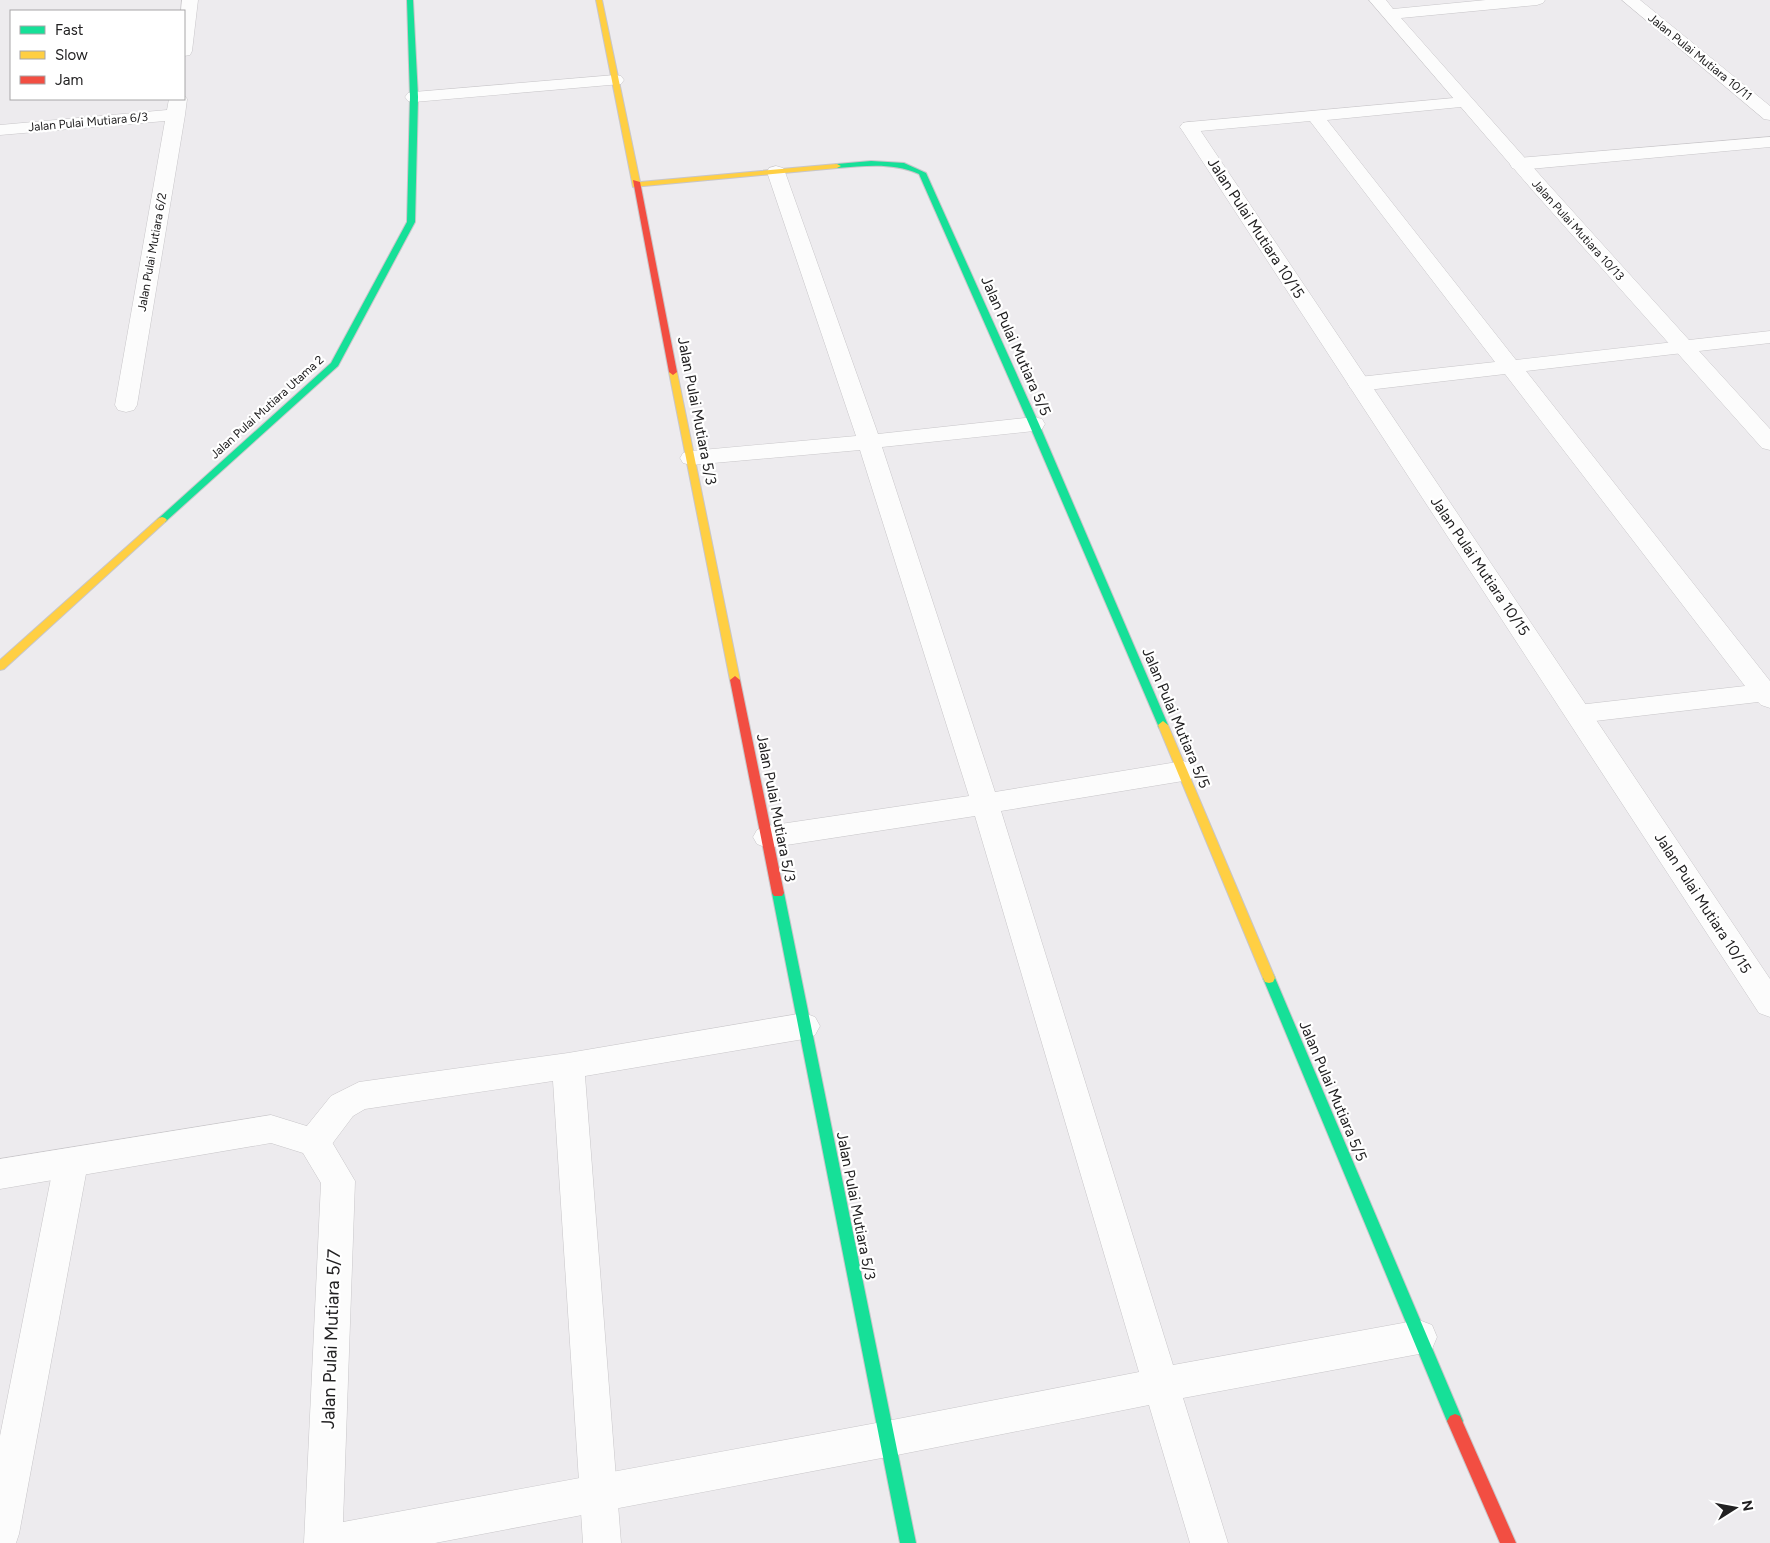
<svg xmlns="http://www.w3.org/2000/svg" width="1770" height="1543" font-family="Figtree,sans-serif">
	<rect width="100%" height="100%" fill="#edebee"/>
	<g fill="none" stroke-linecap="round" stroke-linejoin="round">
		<defs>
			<path id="lane" d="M1465,97L1471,98L1474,102L1471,106L1327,120L1516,360L1683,341L1691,342L1694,347L1691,352L1683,353L1526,371L1770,681V708L1761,705L1758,702L1578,723L1569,721L1565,714L1569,707L1578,705L1745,686L1505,374L1359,391L1351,389L1348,384L1351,379L1359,377L1495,362L1310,121L1189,132L1183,131L1180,127L1183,123L1189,122Z
				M1770,137V147L1519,170L1512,168L1510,164L1512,160L1519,158Z
				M776,166L783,168L785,172L878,434L1034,417L1042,419L1045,424L1042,429L1034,431L882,447L995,792L1183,761L1193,764L1197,771L1193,778L1183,781L1001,811L1173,1365L1419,1320L1432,1325L1437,1337L1432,1349L1419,1354L1183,1398L1228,1543H1190L1149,1405L887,1457L874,1452L868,1439L874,1426L887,1421L1139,1372L975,816L767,848L757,844L753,837L757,830L767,826L969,796L860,450L691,465L683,463L680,458L683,453L691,451L856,436L767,172L769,168Z
				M804,1013L815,1017L820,1026L815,1035L804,1039L585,1076L621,1543H583L553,1081L365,1109L353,1116L326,1152L314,1156L302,1152L298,1142L302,1132L331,1096L359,1082L568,1053Z
				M71,1149L83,1153L88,1163L19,1534L16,1543H0V1436L54,1163L59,1153Z"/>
			<path id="street" d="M182,0H198L192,51L190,55L184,56V11H181Z
				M1369,0H1386L1393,9L1486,0H1545L1543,3L1537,5L1401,18L1548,184L1689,340L1770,331V343L1699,351L1770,429V450L1762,448L1534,192Z
				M1622,0H1640L1770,106V120L1764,119Z
				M615,75L621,76L624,80L621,84L414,102L408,101L405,97L408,93L414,92Z
				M184,95L187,99L185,115L137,405L134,410L126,412L118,410L115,405L165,121L0,135V125L167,110L169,99H184Z
				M1189,122L1195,123L1198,127L1770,979V1017L1759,1013L1180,127L1183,123Z
				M271,1115L326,1132L355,1181L343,1522L887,1421L900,1426L906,1439L900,1452L887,1457L435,1543H304L321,1183L303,1153L271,1143L0,1189V1159Z"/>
			<path id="fast" d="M407,0H413L418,97L415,222L338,366L165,522H159L157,520L159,518L331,363L407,222L410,97Z
				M871,161L904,163L926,173L1039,424L1168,725L1167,728H1159L1158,725L1029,424L919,174C892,162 866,166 837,168L833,166L837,164Z
				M778,888L782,890L784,893L916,1543H900L772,893L774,890Z
				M1269,973L1273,974L1275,978L1463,1421L1460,1426L1455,1428L1450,1426L1447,1421L1263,978L1265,974Z"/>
			<path id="slow" d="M596,0H602L640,182L837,164L841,166L837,168L633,187Z
				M673,369L677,372L740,680L735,684L730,680L669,372Z
				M162,517L165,518L167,520L165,522L4,669L0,670V660L159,518Z
				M1163,721L1168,725L1275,978L1273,982L1269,983L1265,982L1263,978L1158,725Z"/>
			<path id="jam" d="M633,180L640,182L677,372L673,375L669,372Z
				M735,676L740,680L784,893L782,896H774L772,893L730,680Z
				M1455,1414L1460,1416L1516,1543H1500L1447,1421L1450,1416Z"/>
		</defs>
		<use href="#lane" stroke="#c8c6c9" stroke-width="1"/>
		<use href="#street" stroke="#c8c6c9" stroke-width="1"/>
		<use href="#fast" stroke="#c8c6c9" stroke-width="2"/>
		<use href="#slow" stroke="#c8c6c9" stroke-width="2"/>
		<use href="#jam" stroke="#c8c6c9" stroke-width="2"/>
		<use href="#lane" fill="#fcfcfc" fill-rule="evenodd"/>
		<use href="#street" fill="#fcfcfc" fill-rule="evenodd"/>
		<use href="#fast" fill="#16e098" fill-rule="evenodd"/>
		<use href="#slow" fill="#ffcf43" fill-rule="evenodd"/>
		<use href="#jam" fill="#f24e42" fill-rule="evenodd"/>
	</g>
	<g text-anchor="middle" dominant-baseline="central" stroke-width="4.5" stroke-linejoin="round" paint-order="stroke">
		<g font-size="12" fill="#222122" stroke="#fff">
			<text transform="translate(1700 57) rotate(39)">Jalan Pulai Mutiara 10/11</text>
			<text transform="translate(88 122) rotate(-5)">Jalan Pulai Mutiara 6/3</text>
			<text transform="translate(1578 230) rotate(48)">Jalan Pulai Mutiara 10/13</text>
			<text transform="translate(152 252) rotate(-80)">Jalan Pulai Mutiara 6/2</text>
			<text transform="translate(267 407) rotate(-42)">Jalan Pulai Mutiara Utama 2</text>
		</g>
		<g font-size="15" fill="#222122" stroke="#fff">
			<text transform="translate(1256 228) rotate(57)">Jalan Pulai Mutiara 10/15</text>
			<text transform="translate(1016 346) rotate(66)">Jalan Pulai Mutiara 5/5</text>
			<text transform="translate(697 411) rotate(79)">Jalan Pulai Mutiara 5/3</text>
			<text transform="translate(1480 566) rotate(56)">Jalan Pulai Mutiara 10/15</text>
			<text transform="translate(1176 718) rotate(67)">Jalan Pulai Mutiara 5/5</text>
			<text transform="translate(776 808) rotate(79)">Jalan Pulai Mutiara 5/3</text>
			<text transform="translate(1703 903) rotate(57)">Jalan Pulai Mutiara 10/15</text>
			<text transform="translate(1333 1091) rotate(67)">Jalan Pulai Mutiara 5/5</text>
			<text transform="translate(856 1206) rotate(79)">Jalan Pulai Mutiara 5/3</text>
		</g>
		<g font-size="18" fill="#222122" stroke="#fff">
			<text transform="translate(331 1339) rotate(-88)">Jalan Pulai Mutiara 5/7</text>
		</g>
	</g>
	<rect x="10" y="10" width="175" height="90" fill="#ffffff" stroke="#a7a6a7"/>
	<rect x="20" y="26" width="25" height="8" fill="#16e098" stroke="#a7a6a7"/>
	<text x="55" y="35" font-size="15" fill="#222122">Fast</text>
	<rect x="20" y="51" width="25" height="8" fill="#ffcf43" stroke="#a7a6a7"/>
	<text x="55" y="60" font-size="15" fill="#222122">Slow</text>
	<rect x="20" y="76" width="25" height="8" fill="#f24e42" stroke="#a7a6a7"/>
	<text x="55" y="85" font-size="15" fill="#222122">Jam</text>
	<g transform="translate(1735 1508) rotate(79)" stroke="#ffffff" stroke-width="4" paint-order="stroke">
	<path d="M0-4L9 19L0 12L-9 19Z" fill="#222122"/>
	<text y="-8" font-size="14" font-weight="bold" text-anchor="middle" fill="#222122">N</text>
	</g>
</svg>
